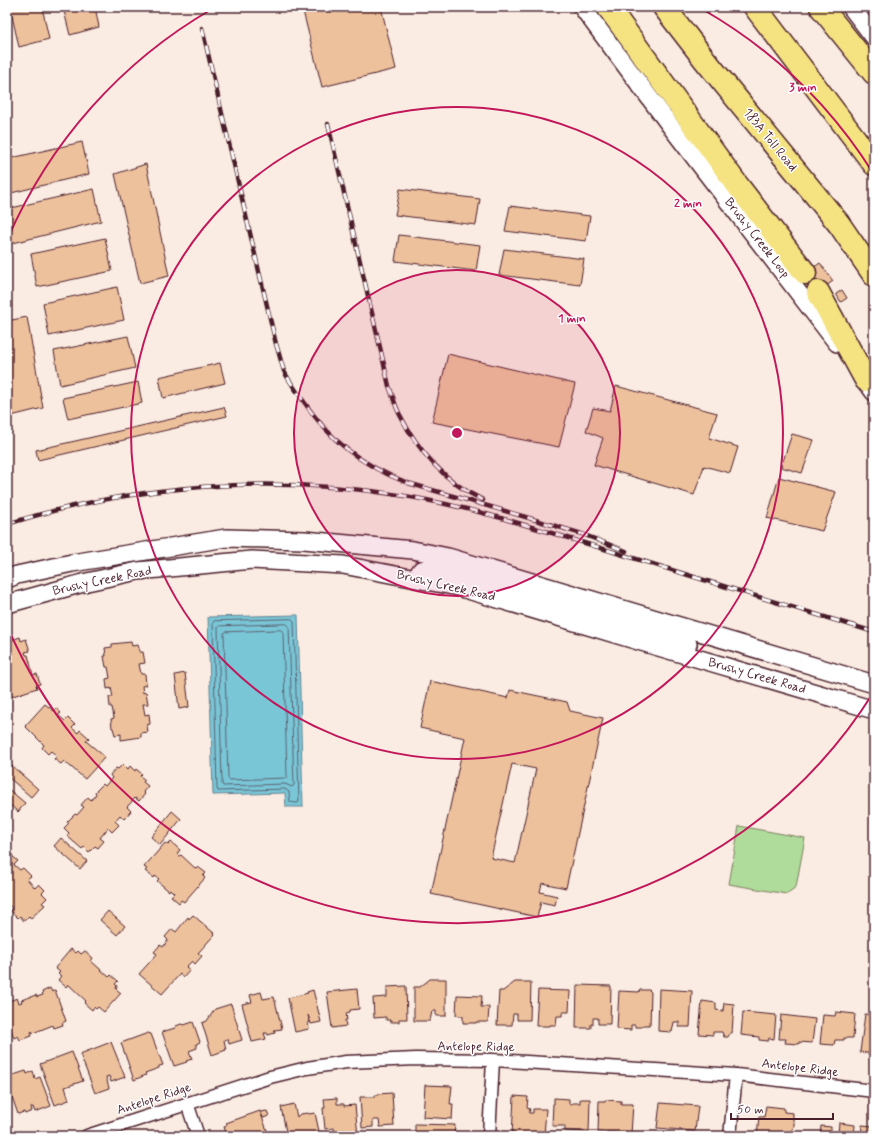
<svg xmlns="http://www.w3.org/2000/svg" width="881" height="1143" font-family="Mynerve,sans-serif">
	<rect width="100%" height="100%" fill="#faece2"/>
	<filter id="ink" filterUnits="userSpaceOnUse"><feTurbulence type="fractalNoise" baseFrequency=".025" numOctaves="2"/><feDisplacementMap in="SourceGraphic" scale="8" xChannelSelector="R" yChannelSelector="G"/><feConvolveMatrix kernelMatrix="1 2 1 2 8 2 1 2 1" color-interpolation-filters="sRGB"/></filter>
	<g filter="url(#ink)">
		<path fill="#afdc9a" stroke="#7c7e62" d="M739,826L805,838L796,887L786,894L729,884Z"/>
		<path fill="#79c6d7" stroke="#668392" d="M298,615L303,807H286L285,793L213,795L208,617Z"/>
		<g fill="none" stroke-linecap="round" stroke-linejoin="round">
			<path stroke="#5d6270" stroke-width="1" d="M292,619L294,621L299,802L297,803L290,802L289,792L285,789L218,791L217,789L213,622L214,621Z
				M287,624L289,626L294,785L292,787L285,784L223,786L222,784L218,627L220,626Z
				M281,630L283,632L287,777L286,778L229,780L228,778L224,633L226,632Z"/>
		</g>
		<path fill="#eec19d" stroke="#4a1f2b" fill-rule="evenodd" d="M10,7H42L49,39L19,47Z
			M63,7H95L99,27L70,35Z
			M302,7H381L396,69L322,87Z
			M82,142L89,174L7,194V159Z
			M146,164L169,276L140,283L115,174Z
			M94,189L101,221L9,244L7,236V209Z
			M400,189L480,199L476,225L395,215Z
			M510,206L590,216L586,241L505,231Z
			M399,235L480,245L476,271L395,261Z
			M105,238L112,271L37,287L31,254Z
			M504,249L584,259L580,285L499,275Z
			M820,263L833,281L807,300L794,282Z
			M117,287L124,320L49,336L43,303Z
			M842,290L847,298L841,302L836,294Z
			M27,317L43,408L7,417V321Z
			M128,336L135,368L60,385L54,351Z
			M448,354L575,384L559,447L432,422Z
			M220,363L225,383L163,398L159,377Z
			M138,382L142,403L68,419L63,398Z
			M616,386L717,413L709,438L738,447L730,473L704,466L694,495L594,465L603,438L586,431L593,408L610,411Z
			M224,407L227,416L38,460L36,450Z
			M792,434L814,440L802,473L781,467Z
			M779,477L836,492L822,531L767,518Z
			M20,637L21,641L26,639L30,651L25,652L26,655H28L33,675L37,674L40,684L36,685L37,688L7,698V642Z
			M131,642L132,646L138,645L140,652H143L145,663L139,664L141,674H145L146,685L142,686L143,693L146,692L148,704H143L145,715L149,714L150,724L147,725L148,732L141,733V737L121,740V734L115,735L113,728H112L111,719L114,718L112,707H110L109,697H113L111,688L107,689L106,679L110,678L108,667H106L104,656H106L105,648L112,647V644Z
			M185,673L189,707L179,709L175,675Z
			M430,681L508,698L510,690L567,702L570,711L603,718L566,888L542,883L540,892L557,896L555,905L541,902L537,917L431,894L465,738L420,728ZM512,764L536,769L515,863L491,858Z
			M45,704L54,711L56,708L61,713L58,715L65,721L68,718L75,725L72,728L78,733L80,730L89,738L86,741L105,757L85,779L64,761L61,764L54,759L57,756L51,751L48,754L42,748L44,745L25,726Z
			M123,764L128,769L130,766L135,771L136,769L142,774L140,776L145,780L143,782L148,786L143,792L145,794L139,801L135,798L127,807L131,811L124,819L120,815L115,821L119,825L112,832L108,828L100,838L104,841L98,848L95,846L89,852L84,847L82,849L67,836L69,833L64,828L69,823L67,822L75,814L77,815L84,807L81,805L88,797L91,800L96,794L95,792L103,784L105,786L112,778L110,775L116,768L118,769Z
			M12,766L38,789L31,797L7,776V771Z
			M7,788L25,803L18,812L7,802Z
			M172,811L181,819L160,845L151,837Z
			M61,838L87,861L80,869L54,846Z
			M171,842L180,850L177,854L179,856L181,855L196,869L198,867L206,873L203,876L205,878L184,902L181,900L179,903L171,896L174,893L170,889L169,891L157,881L159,879L155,876L154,878L145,871L147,869L144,867L165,843L168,845Z
			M11,855L18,861L14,865L20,870L23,868L31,876L27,879L35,888L39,884L45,890L42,893L47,898L42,903L45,905L31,918L29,916L24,921L20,916L18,918L10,910L12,908L7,903V857L8,858Z
			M108,911L125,926L117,935L100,920Z
			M193,915L215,934L198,953L202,956L195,964L192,961L186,967L190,970L183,978L180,974L162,994L139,974L157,954L154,952L160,945L163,947L168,940L165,937L172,929L176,932L188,917L189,919Z
			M71,949L76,953L78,951L81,954L85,951L93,958L91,961L109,977L111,975L118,981L115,984L117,986L116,989L121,993L104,1012L98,1007L96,1009L94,1007L92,1010L84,1003L86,1001L68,984L66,987L58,980L61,976L58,974L60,972L55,968Z
			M430,979H446V1016H436V1011H432L430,1021H414V987H420Z
			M515,982H531L530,1020H517V1014H513L512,1025H497L499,991H503Z
			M577,985L611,986L610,1024H598V1018H593V1024H591V1028H576Z
			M406,986L407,1019H399V1022H390V1020H386V1017L374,1018L373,998L387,997V987Z
			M50,988L52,992L55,990L66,1021L62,1023L63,1025L54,1028L53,1025L33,1033L32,1031L31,1032L32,1036L20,1040L18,1036L14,1038L7,1018V1002L17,998L19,1003L22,1002L21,1000L36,995L37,997L43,995L42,992Z
			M357,989L359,1009L350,1010V1012L346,1013L347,1020H345L346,1026L332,1028L327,992Z
			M659,989L692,991L690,1027H679V1022H674L672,1032L658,1031Z
			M313,990L321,1022L311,1024L308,1015L310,1022H308L309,1029L295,1032L288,998L308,993L307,992Z
			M538,990L570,991L569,1012H563L562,1016H557L556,1025H550V1026H536Z
			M640,990H649L651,992L650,1025H643L642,1027H635V1025H631V1030L617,1029L619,991L639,992Z
			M261,992L263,999L274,997L282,1029L274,1030L275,1033L268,1035L267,1033H264L266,1039L252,1042L242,1004L252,1002L250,995Z
			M457,995L482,996L481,1007H489L488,1022H476V1023H463V1016L456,1015Z
			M702,1001L716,1003V1010L723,1011L724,1003L734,1004L732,1033H730L728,1037H724L722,1032H713V1035L699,1034Z
			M231,1004L242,1040L229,1044L228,1039L224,1040L226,1050L212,1055L202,1023L207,1021L215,1009Z
			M743,1012L776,1015L774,1039L769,1038L768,1041L759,1040V1037L741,1035Z
			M836,1012L855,1014L853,1038H844V1040H835L834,1045L820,1044L823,1015L835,1016Z
			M865,1014L874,1015V1054L860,1052Z
			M781,1015L815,1019L812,1043L799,1042V1044L785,1043L786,1039H779Z
			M193,1022L200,1042L196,1044L197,1048L189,1051L192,1059L186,1061L187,1062L174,1066L162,1032L175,1028L176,1026L181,1024L184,1025Z
			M148,1033L151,1034L163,1065L159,1066V1068L145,1073L146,1075L134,1080L121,1043Z
			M111,1042L125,1077L111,1082L109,1076L106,1077L109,1088L95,1093L80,1054Z
			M72,1052L83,1081L65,1087L69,1100L55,1105L40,1064Z
			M26,1071L27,1074L33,1071L35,1079L40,1077L51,1106L35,1112L33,1107H31L32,1111L25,1114L24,1112L18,1114L7,1083V1077Z
			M425,1085L452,1086L450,1104H453L452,1119L423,1117Z
			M392,1093L394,1126L380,1127L379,1120H373V1127L362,1128L360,1097H375V1095H378V1094Z
			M514,1096L528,1097L527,1108L530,1109L529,1113H533V1109H546L544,1136H512Z
			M337,1098V1104H344V1106L355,1105L358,1136H348V1133L335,1134L334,1128L325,1129L323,1108H325L324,1099Z
			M554,1098L569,1099V1104H572V1103H580V1099H590L589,1132L565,1131V1126H552L553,1104H554Z
			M605,1100L621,1101V1104H633L631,1134L598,1132L599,1101H605Z
			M660,1103L698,1106L695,1131L657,1128Z
			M294,1104L297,1117L300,1114L308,1113L309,1114L315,1113L320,1136H287L281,1107Z
			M766,1106L784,1108V1112L793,1113V1120L794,1122V1127L792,1129L791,1136H757L759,1117H764Z
			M260,1111L269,1136H225L224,1134L226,1133L224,1127L227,1125L226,1123Z
			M267,1111L269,1116L263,1118L261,1112Z
			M839,1123L855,1125L854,1136H820L821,1126L831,1127V1132L838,1133Z
			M415,1124L455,1125L454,1136H415Z
			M862,1125L874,1126V1136H861Z"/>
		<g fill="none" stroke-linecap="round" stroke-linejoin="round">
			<defs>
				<path id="minor" d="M187,1103L198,1136
					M87,1136L270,1077L307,1068L346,1062L416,1059L493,1060L736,1075L874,1091
					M489,1136L493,1060
					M730,1136L736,1075"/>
				<path id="secondary" d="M582,7L672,128L837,343
					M851,7L874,37
					M858,370L874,392
					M416,578L421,570L430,568L444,570L482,580L688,644
					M7,579L17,575L72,563L226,538L304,540L413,550L448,557L874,684
					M7,604L87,582L138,571L252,560L343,565L458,587L645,643L874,710"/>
				<path id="motorway" d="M608,7L738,186L805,273
					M664,7L705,60L839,224L874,275
					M755,7L874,164
					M821,7L874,73
					M818,292L866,380"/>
			</defs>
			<use href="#minor" stroke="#4a1f2b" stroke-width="15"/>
			<use href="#secondary" stroke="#4a1f2b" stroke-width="20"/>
			<use href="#motorway" stroke="#4a1f2b" stroke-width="25"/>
			<use href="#minor" stroke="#fff" stroke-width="12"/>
			<use href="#secondary" stroke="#fff" stroke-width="17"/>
			<use href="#motorway" stroke="#f5e382" stroke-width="22"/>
			<defs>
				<path id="rail" d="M202,28L276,344C279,353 281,362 284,371C289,381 296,390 302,399C330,441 361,465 408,483L529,518L582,534L626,551
					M328,124L389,386C393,396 395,406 400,415C418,451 446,483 483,500
					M7,524C135,484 272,474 405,496C477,508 547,532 617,553C703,580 788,606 874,632"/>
			</defs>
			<use href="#rail" stroke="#4a1f2b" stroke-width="4.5"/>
			<use href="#rail" stroke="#fff" stroke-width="3" stroke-dasharray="9" stroke-linecap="butt"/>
		</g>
	</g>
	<circle cx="457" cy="433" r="163" fill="#c2185b" fill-opacity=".12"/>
	<g fill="none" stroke="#c2185b" stroke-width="2">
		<circle cx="457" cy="433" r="163"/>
		<circle cx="457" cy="433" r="326"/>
		<path d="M873 693A490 490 0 0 1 8 628M8 238A490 490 0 0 1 212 9M702 9A490 490 0 0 1 873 173"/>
	</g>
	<g text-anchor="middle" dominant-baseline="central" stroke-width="3" stroke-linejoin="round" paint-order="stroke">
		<g font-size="13" fill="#4a1f2b" stroke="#fff">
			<text transform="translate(770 140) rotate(51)">183A Toll Road</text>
			<text transform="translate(757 238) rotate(52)">Brushy Creek Loop</text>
			<text transform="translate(102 581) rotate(-12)">Brushy Creek Road</text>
			<text transform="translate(446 586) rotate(13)">Brushy Creek Road</text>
			<text transform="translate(757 676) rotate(16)">Brushy Creek Road</text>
			<text transform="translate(476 1047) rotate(1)">Antelope Ridge</text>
			<text transform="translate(800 1068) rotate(7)">Antelope Ridge</text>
			<text transform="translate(154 1099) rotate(-18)">Antelope Ridge</text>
		</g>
	</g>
	<circle cx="457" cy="433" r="6" fill="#c2185b" stroke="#fff" stroke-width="2"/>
	<g font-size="12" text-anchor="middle" font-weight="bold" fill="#c2185b" stroke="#fff" stroke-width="3" stroke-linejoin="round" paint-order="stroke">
		<text x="803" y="91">3 min</text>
		<text x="688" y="207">2 min</text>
		<text x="572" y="322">1 min</text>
	</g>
	<rect width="881" height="1143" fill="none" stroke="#fff" stroke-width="24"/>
	<rect x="12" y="12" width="857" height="1119" fill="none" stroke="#4a1f2b" stroke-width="1.5" filter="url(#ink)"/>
	<path d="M731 1113v6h102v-6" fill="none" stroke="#4a1f2b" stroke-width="2"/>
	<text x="737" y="1113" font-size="12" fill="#4a1f2b" stroke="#ffffff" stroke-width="3" paint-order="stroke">50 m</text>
</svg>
